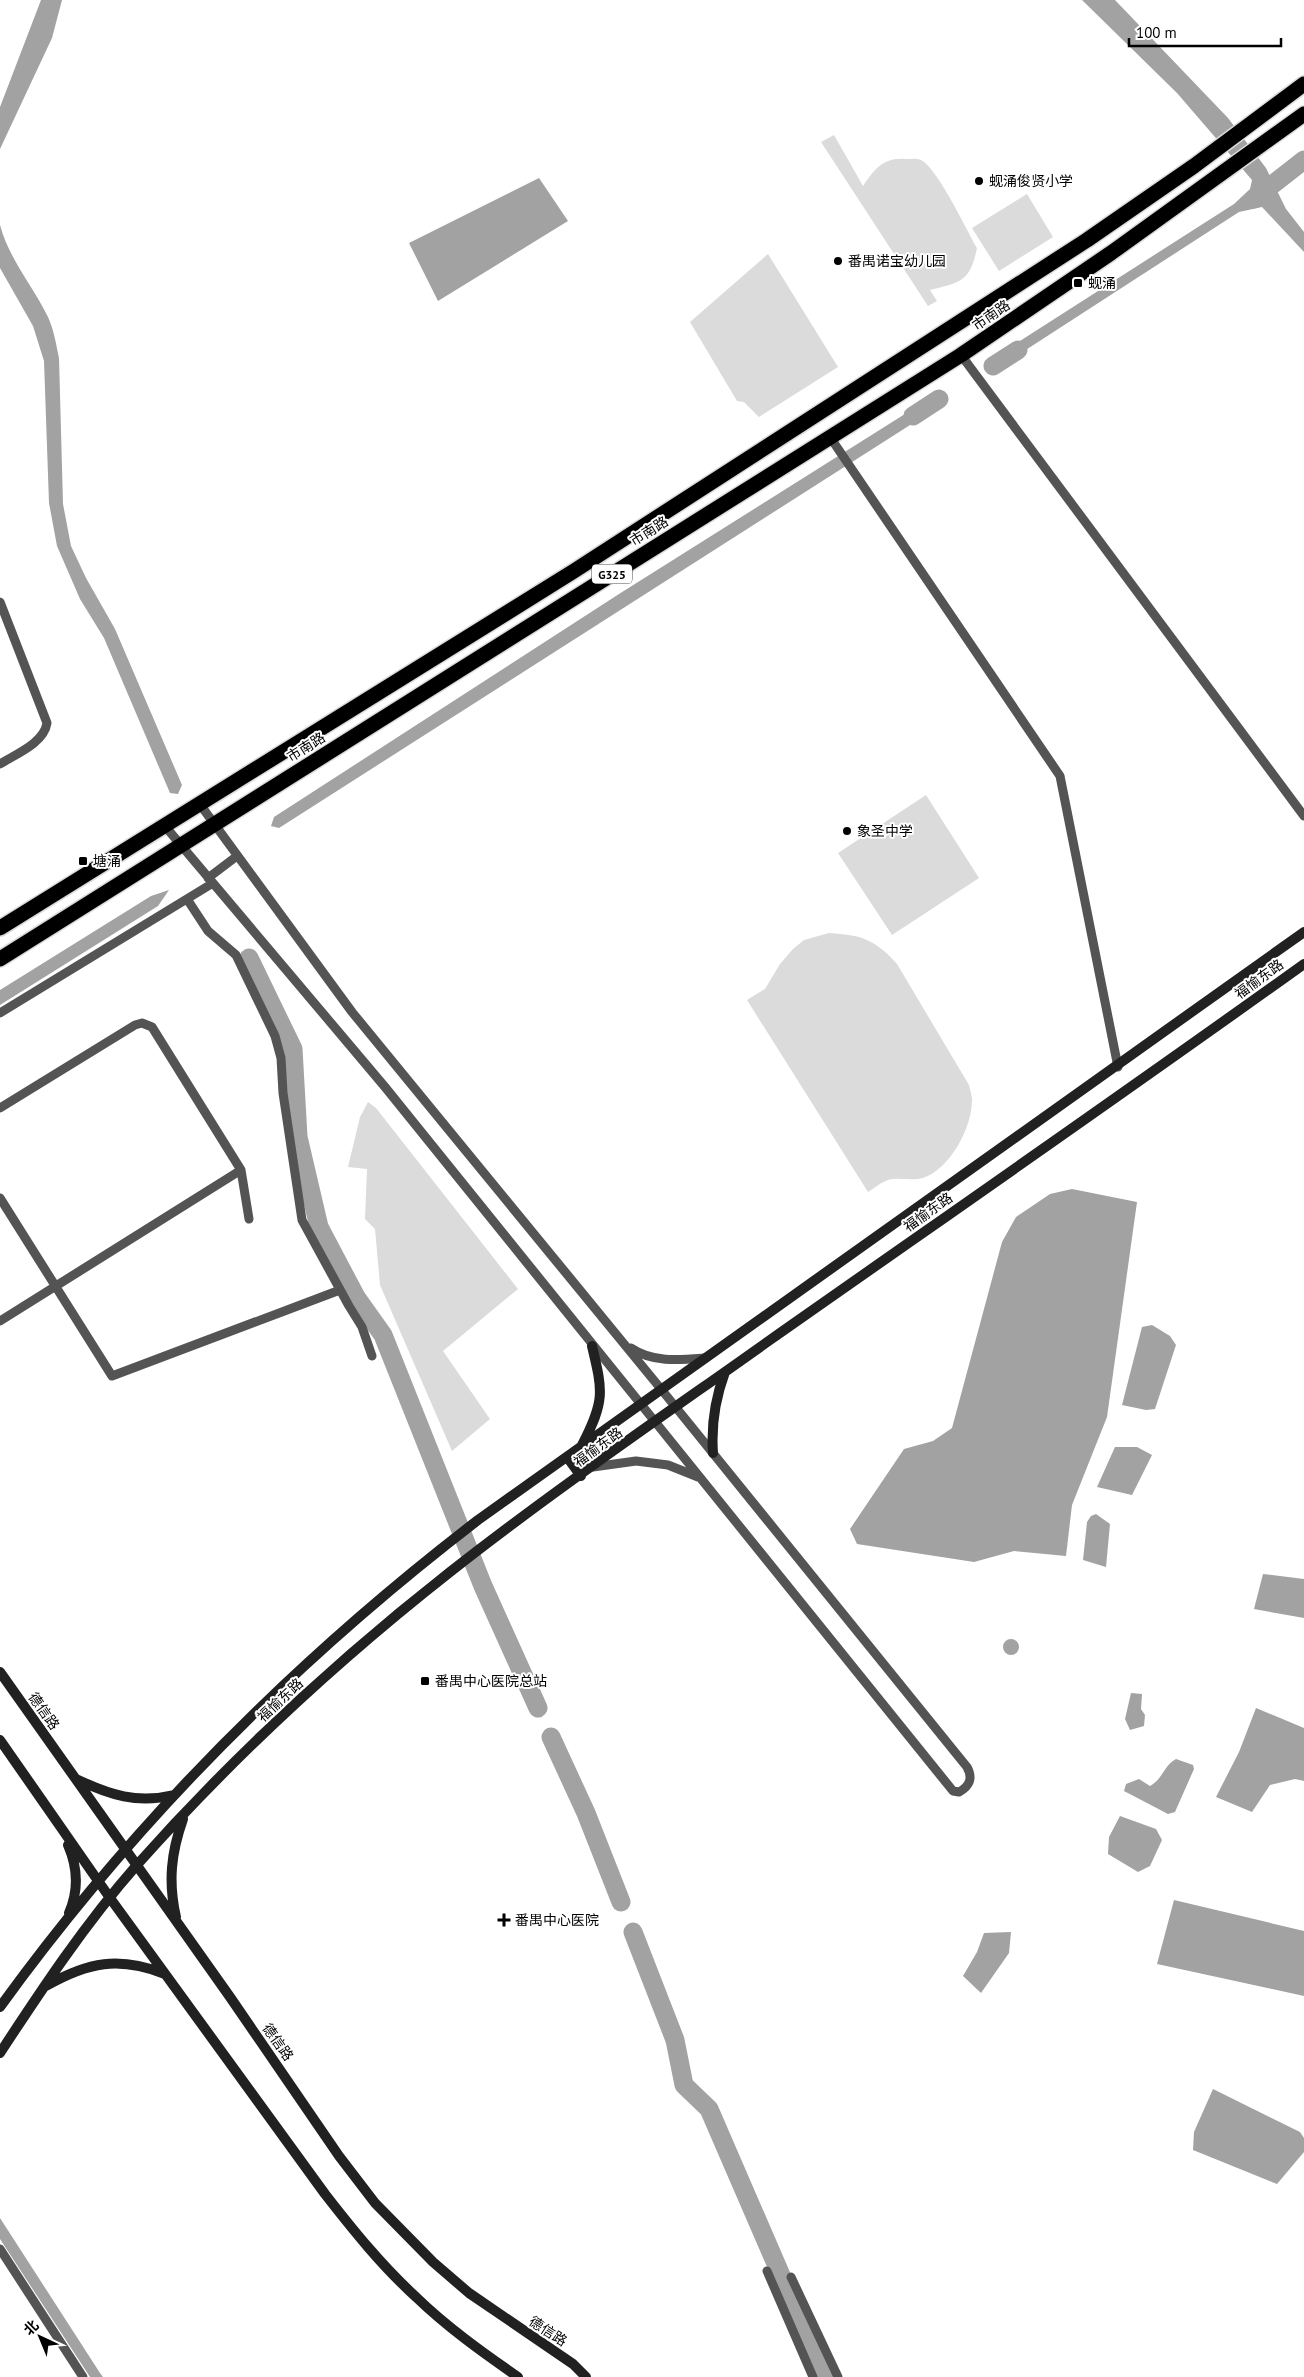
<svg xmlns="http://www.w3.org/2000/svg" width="1304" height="2377" font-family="'PT Sans','Noto Sans SC',sans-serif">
	<rect width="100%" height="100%" fill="#fff"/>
	<path fill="#dbdbdb" d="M834,135L863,186C874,170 883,157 905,159C910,159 917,158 921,160C938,169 966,229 977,248C970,282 961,282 930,290L937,301L928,306L821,142Z
		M1027,194L1053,237L999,271L972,228Z
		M768,254L838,367L759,417L744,402L737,401L690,322Z
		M926,795L979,878L892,935L838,853Z
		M829,933C861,935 875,939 897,964L969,1085C970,1090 972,1095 972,1100C972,1128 950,1169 923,1178C911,1181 899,1177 888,1180C882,1182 874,1188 868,1192L747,1000L765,989L780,964L793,949L804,940Z
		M368,1102L376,1108L518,1289L443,1351L490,1419L452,1451L380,1285L375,1229L365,1219L367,1169L348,1167L360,1117Z"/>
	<path fill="#a2a2a2" d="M41,0H62L52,38L0,149V107Z
		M1082,0H1115L1228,118L1266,168L1286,209L1304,232V252L1262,207L1239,212L1004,364L997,363L998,355L1234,204L1250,189L1252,180L1177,93Z
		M539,178L568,221L438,301L409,243Z
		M0,225C9,259 33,286 48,317C54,330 56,344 59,358L63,504L71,546L86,578L115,629L182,785L178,794L170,793L104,638L80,599L57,546L49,503L44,361L33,326L0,268Z
		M924,402L934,403L932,411L279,828L271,826L274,817L619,594Z
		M169,890L158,906L0,1005V990L151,896Z
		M1072,1189L1137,1202L1107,1417L1072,1505L1066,1556L1014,1551L974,1562L857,1544L850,1529L904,1449L933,1441L952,1428L1002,1242L1016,1217L1050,1194Z
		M1152,1325L1170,1336L1176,1345L1155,1409L1146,1410L1122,1405L1142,1327Z
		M1115,1447H1137L1152,1455L1132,1495L1097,1487Z
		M1096,1514L1110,1524L1106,1567L1083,1560L1087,1522L1091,1516Z
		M1263,1574L1304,1579V1618L1254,1609Z
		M1003 1647a8 8 0 1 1 16 0a8 8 0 1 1-16 0Z
		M1131,1693L1142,1694L1141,1709L1145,1715L1144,1726L1130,1730L1125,1719Z
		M1256,1708L1304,1728V1781L1295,1779L1270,1785L1252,1812L1216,1797L1239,1752Z
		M1176,1759L1193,1765L1194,1769L1175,1812L1168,1814L1124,1791L1126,1784L1139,1779L1150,1786C1163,1779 1164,1765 1176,1759Z
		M1120,1816L1156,1829L1162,1840L1150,1866L1138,1872L1108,1854L1109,1837Z
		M1174,1900L1304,1931V1996L1157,1964Z
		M1011,1932L1009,1953L981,1993L963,1976L977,1952L984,1933Z
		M1213,2089L1300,2132L1304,2138V2152L1277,2184L1193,2150L1194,2132Z
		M0,2218L100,2373L103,2377H90L0,2239Z"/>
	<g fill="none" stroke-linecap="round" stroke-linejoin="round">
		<path stroke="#a2a2a2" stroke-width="19" d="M1254,199L1304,160
			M993,366L1018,350
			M913,416L939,399
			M249,958L293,1049L298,1137L319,1227L356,1297L383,1335L483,1586L538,1708
			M551,1737L586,1813L621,1902
			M633,1932L675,2040L684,2085L709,2109L825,2377"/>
		<defs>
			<path id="highway" d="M0,928L574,571L1087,240L1194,166L1304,84
				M0,959L961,355L1111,253L1304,114"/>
		</defs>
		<use href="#highway" stroke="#dbdbdb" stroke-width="18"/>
		<path stroke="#545454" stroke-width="9" d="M961,355L1304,816
			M830,437L1060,776L1118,1067
			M0,602L47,723C44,743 16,754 0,764
			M164,825L385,1087L953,1791L959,1792C970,1786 973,1778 967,1767L661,1389L352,1012L199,803
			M208,878L237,856
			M187,899L208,931L236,955L275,1036L281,1058L283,1093L302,1220L349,1306L362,1327L372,1356
			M0,1013L213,883
			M0,1108L135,1025L142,1023L152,1027L241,1170L249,1219
			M0,1198L112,1376L340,1290
			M0,1321L241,1170
			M631,1348C653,1363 680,1360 705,1358
			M593,1467L636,1461L668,1465L698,1477
			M0,2249L83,2377
			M767,2271L813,2377
			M791,2277L838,2377"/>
		<path stroke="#212121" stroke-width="10" d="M582,1445C605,1401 603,1392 592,1346
			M713,1453C711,1425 715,1399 725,1372
			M567,1457L581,1476
			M0,1672L230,1997L339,2156L375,2203L433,2262L469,2293L573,2364L586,2377
			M0,1740L110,1898L325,2194C353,2230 382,2266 416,2297C447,2327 482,2352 518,2377
			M76,1779C110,1795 137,1804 174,1795
			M68,1845C78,1868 79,1890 69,1913
			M176,1917C168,1882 171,1853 183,1819
			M46,1986C88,1962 119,1956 165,1974
			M0,2007C134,1822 297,1659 478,1520L1304,932
			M0,2053C42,1989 85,1924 136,1866C231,1759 338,1660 450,1572C553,1491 663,1416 770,1340C948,1215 1127,1091 1304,964"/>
		<use href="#highway" stroke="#000" stroke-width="15"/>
	</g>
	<g fill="#000" stroke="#fff" stroke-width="2">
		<circle cx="979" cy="181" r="5"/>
		<circle cx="838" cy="261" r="5"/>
		<rect x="1073" y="278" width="10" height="10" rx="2.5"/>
		<circle cx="847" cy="831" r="5"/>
		<rect x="78" y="856" width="10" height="10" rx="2.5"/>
		<rect x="420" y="1676" width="10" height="10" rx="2.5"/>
		<path d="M501.5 1912.5h5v5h5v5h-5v5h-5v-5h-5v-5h5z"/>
	</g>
	<g text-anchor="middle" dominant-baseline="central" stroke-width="4" stroke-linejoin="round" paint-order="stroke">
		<rect fill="#fff" stroke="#4c4c4c" stroke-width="1" x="592" y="564.5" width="40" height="19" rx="4"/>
		<g font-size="12" font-weight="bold" fill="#000">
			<text x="612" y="574">G325</text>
		</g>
		<g font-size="14" fill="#000" stroke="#fff" text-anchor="start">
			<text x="989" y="181">蚬涌俊贤小学</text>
			<text x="848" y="261">番禺诺宝幼儿园</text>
			<text x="1088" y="283">蚬涌</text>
			<text x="857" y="831">象圣中学</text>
			<text x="93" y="861">塘涌</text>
			<text x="435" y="1681">番禺中心医院总站</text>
			<text x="515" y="1920">番禺中心医院</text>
		</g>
		<g font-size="14" fill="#000" stroke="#fff">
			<text transform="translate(991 315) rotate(-34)">市南路</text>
			<text transform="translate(649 531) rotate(-32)">市南路</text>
			<text transform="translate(306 747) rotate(-32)">市南路</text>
			<text transform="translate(1259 979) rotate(-36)">福愉东路</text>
			<text transform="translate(928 1212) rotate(-35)">福愉东路</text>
			<text transform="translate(598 1447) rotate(-36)">福愉东路</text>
			<text transform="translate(280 1700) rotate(-43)">福愉东路</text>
			<text transform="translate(44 1711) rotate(55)">德信路</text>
			<text transform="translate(278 2042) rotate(55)">德信路</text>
			<text transform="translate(548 2331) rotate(33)">德信路</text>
		</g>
	</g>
	<g transform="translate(40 2337) rotate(316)" stroke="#ffffff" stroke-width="4" paint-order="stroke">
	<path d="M0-4L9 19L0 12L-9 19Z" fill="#000000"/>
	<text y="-8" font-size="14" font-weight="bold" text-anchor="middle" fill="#000000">北</text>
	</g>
	<path d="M1129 38v8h152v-8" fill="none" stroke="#000000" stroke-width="2.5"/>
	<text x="1136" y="38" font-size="15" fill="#000000" stroke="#ffffff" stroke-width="4" paint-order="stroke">100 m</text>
</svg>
